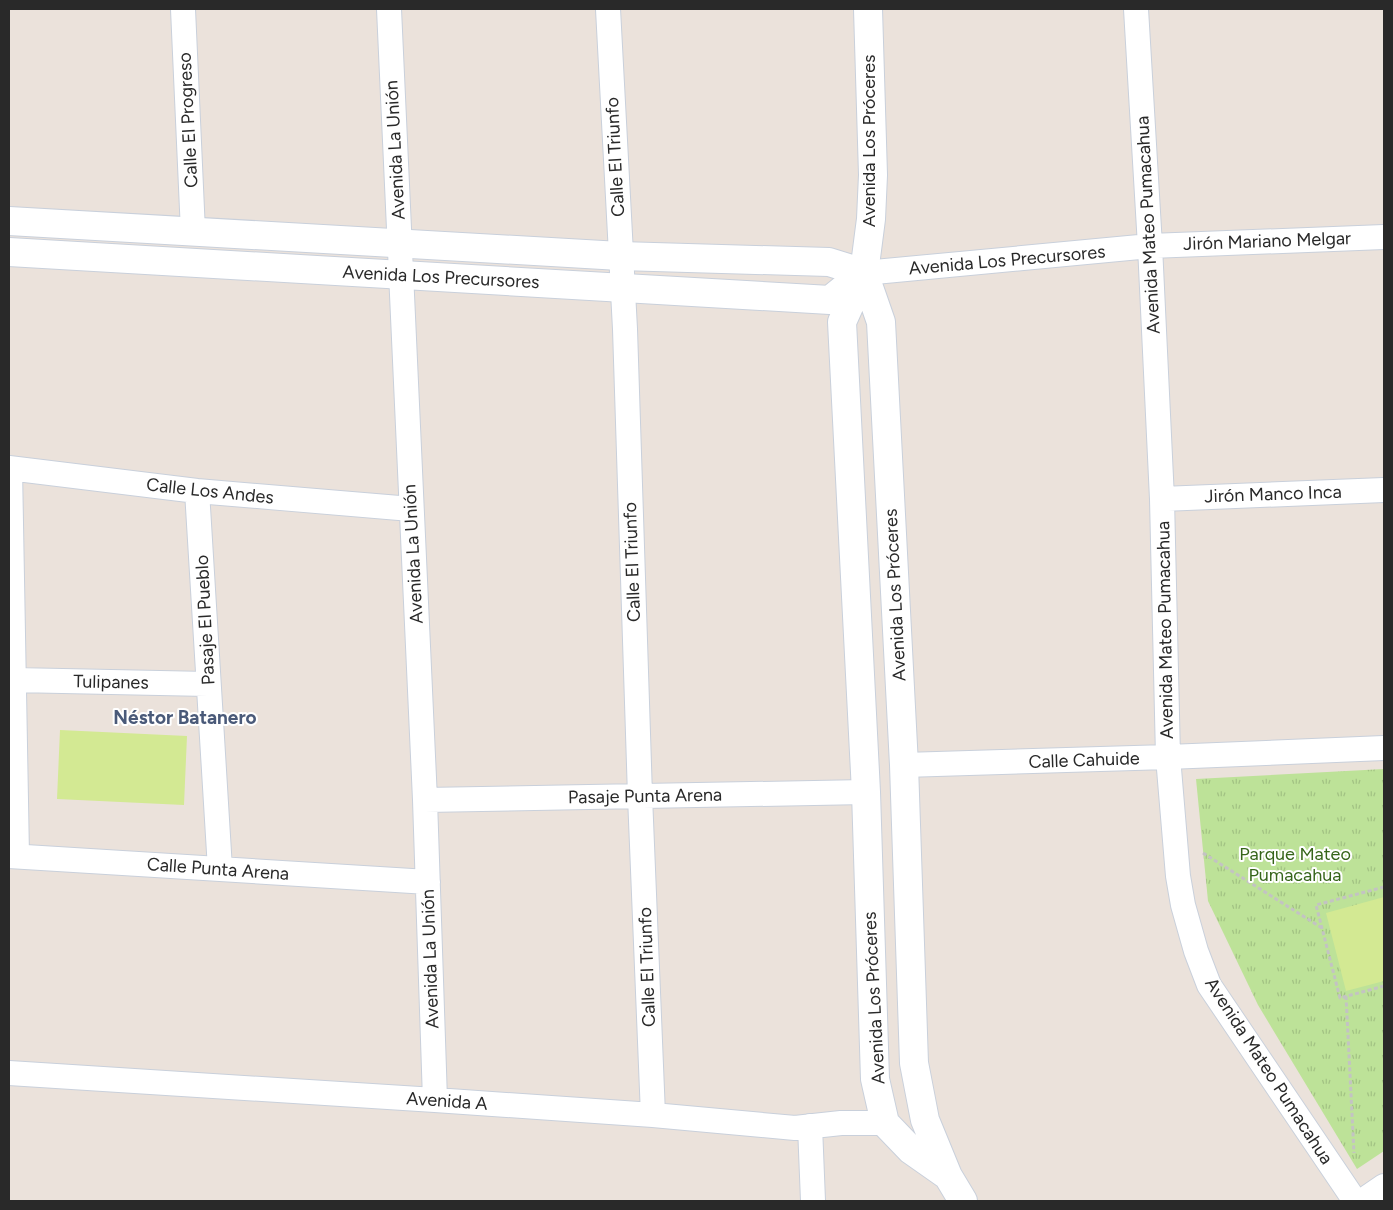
<svg xmlns="http://www.w3.org/2000/svg" width="1393" height="1210" font-family="Figtree,sans-serif">
	<defs>
		<pattern id="grass-tufts" width="24" height="20" patternUnits="userSpaceOnUse" patternTransform="scale(1.25)"><rect width="24" height="20" fill="#bde298"/><path d="M3 7l-1-3M5 7V3M7 7l1-3M15 17l-1-3M17 17v-4M19 17l1-3" fill="none" stroke="#a2c283"/></pattern>
	</defs>
	<rect width="100%" height="100%" fill="#ebe2db"/>
	<path fill="url(#grass-tufts)" d="M1384,769V1151L1357,1169L1258,1005L1208,901L1196,779Z"/>
	<path fill="#d3e993" d="M60,730L187,736L184,805L57,799Z
		M1384,897V981L1346,991L1326,913Z"/>
	<g fill="none" stroke-linecap="round" stroke-linejoin="round">
		<defs>
			<path id="street" d="M183,9L193,232
				M389,9L425,800L435,1100
				M608,9L625,329L640,796L653,1115
				M1136,9L1150,246L1162,499L1168,757L1178,876L1183,905L1196,951L1209,985L1355,1201
				M864,273L1150,246L1384,237
				M9,468L197,491L411,509
				M10,468L17,856
				M197,491L220,869
				M1162,499L1384,490
				M14,680L208,684
				M904,765L1168,757L1384,748
				M425,800L866,792
				M9,856L428,882
				M9,1073L435,1100L653,1115L795,1128L841,1123H885
				M810,1126L813,1201
				M1362,1201L1384,1186"/>
			<path id="secondary" d="M868,9L873,175L871,219L864,273L842,322L866,792L875,1079L885,1123L911,1150L948,1176
				M9,221L620,256L829,262L864,273
				M9,252L830,300L861,275
				M864,273L881,322L904,765L914,1063L925,1120L948,1176L963,1201"/>
		</defs>
		<use href="#street" stroke="#c9d0db" stroke-width="26"/>
		<use href="#secondary" stroke="#c9d0db" stroke-width="30"/>
		<path stroke="#c3c3c3" stroke-width="3" stroke-dasharray="4 2.5" stroke-linecap="butt" d="M1203,853L1322,928
			M1384,887L1316,905L1340,998L1384,986
			M1346,996L1354,1153"/>
		<use href="#street" stroke="#fff" stroke-width="24"/>
		<use href="#secondary" stroke="#fff" stroke-width="28"/>
	</g>
	<g text-anchor="middle" dominant-baseline="central" stroke-width="4" stroke-linejoin="round" paint-order="stroke">
		<g font-size="18" fill="#292929" stroke="#fff">
			<text transform="translate(188 120) rotate(-93)">Calle El Progreso</text>
			<text transform="translate(869 141) rotate(-90)">Avenida Los Próceres</text>
			<text transform="translate(395 150) rotate(-93)">Avenida La Unión</text>
			<text transform="translate(615 157) rotate(-93)">Calle El Triunfo</text>
			<text transform="translate(1148 225) rotate(-93)">Avenida Mateo Pumacahua</text>
			<text transform="translate(1267 241) rotate(-2)">Jirón Mariano Melgar</text>
			<text transform="translate(1007 260) rotate(-5)">Avenida Los Precursores</text>
			<text transform="translate(441 277) rotate(3)">Avenida Los Precursores</text>
			<text transform="translate(210 491) rotate(6)">Calle Los Andes</text>
			<text transform="translate(1273 494) rotate(-2)">Jirón Manco Inca</text>
			<text transform="translate(413 554) rotate(-93)">Avenida La Unión</text>
			<text transform="translate(632 562) rotate(-92)">Calle El Triunfo</text>
			<text transform="translate(895 595) rotate(-93)">Avenida Los Próceres</text>
			<text transform="translate(205 620) rotate(-93)">Pasaje El Pueblo</text>
			<text transform="translate(1165 630) rotate(-91)">Avenida Mateo Pumacahua</text>
			<text transform="translate(111 682) rotate(1)">Tulipanes</text>
			<text transform="translate(1084 760) rotate(-2)">Calle Cahuide</text>
			<text transform="translate(645 796) rotate(-1)">Pasaje Punta Arena</text>
			<text transform="translate(218 869) rotate(4)">Calle Punta Arena</text>
			<text transform="translate(430 959) rotate(-92)">Avenida La Unión</text>
			<text transform="translate(647 967) rotate(-92)">Calle El Triunfo</text>
			<text transform="translate(874 998) rotate(-93)">Avenida Los Próceres</text>
			<text transform="translate(1269 1071) rotate(57)">Avenida Mateo Pumacahua</text>
			<text transform="translate(447 1101) rotate(4)">Avenida A</text>
		</g>
		<g font-size="18" fill="#36651a" stroke="#fff">
			<text x="1295" y="854">Parque Mateo<tspan x="1295" dy="21">Pumacahua</tspan></text>
		</g>
		<g font-size="19" font-weight="bold" fill="#4a5a79" stroke="#fff">
			<text x="185" y="717">Néstor Batanero</text>
		</g>
	</g>
	<rect width="1393" height="1210" fill="none" stroke="#292929" stroke-width="20"/>
</svg>
